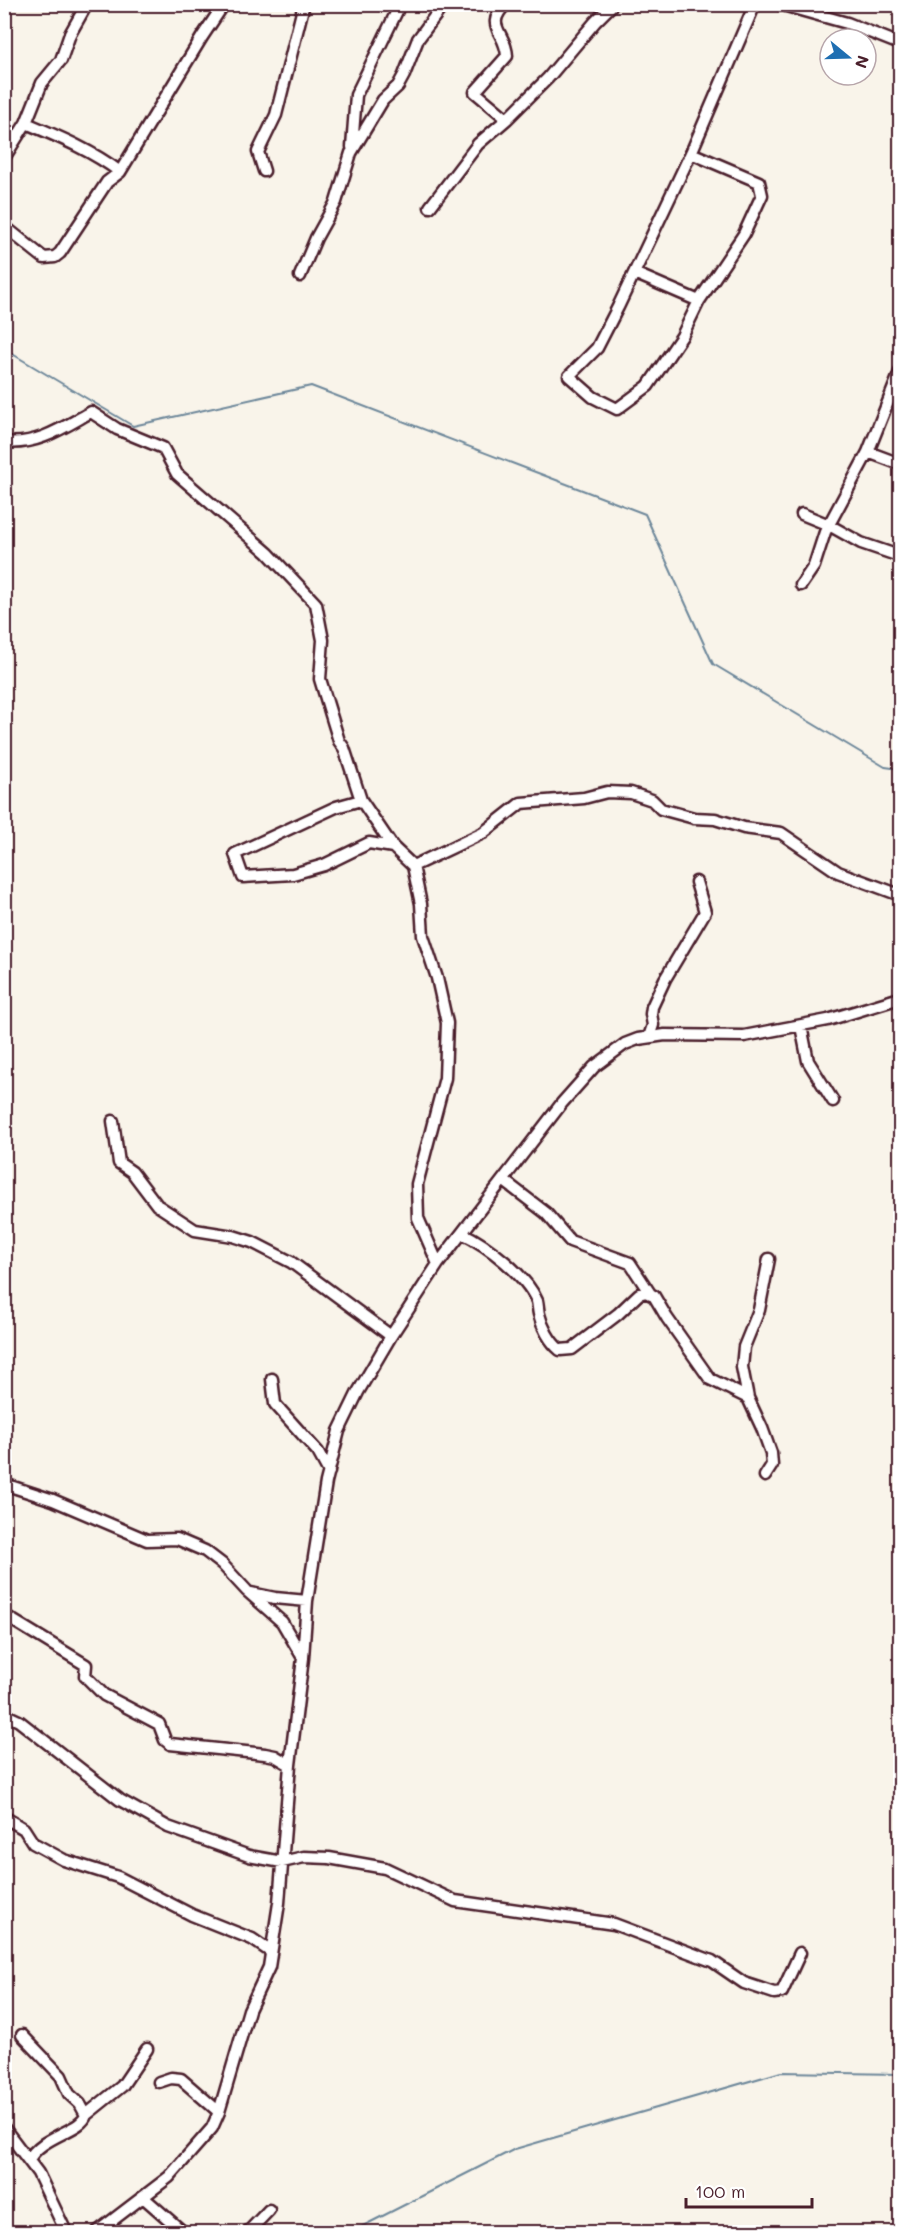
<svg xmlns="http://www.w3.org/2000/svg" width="905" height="2237" font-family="Mali,sans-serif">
	<rect width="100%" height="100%" fill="#f9f4ea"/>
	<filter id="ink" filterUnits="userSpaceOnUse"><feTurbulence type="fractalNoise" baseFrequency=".0167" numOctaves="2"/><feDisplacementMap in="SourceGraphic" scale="12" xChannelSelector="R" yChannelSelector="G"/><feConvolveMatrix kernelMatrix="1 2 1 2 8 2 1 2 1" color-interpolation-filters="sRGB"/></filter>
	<g filter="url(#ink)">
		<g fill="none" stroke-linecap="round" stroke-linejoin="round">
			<path stroke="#6d879a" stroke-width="2" d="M4,349L133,426L311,386L645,514L713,664L885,767L900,769
				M351,2232L515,2149L781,2072L900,2074"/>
			<defs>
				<path id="minor" d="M506,4C483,27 506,31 507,56L475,92L507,119L548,78L595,22L613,4
					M779,4L847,23L900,44
					M26,123C59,137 91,150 120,172
					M352,147L356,95L397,11L390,4
					M691,153L759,182L762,195L744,234L699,301
					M4,158L26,123L42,83L61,60L70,34L87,4
					M264,171L258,152L276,115L304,4
					M430,207L478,144L507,119
					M4,226L44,258L55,257L60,253L107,182L120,172L202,37L224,4
					M634,273L699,301L682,336L648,386L617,409L593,397L569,376L597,348L618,307L691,153L755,4
					M300,276L316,238L336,202L351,153L383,100L398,86L404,75L418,39L444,4
					M4,442C37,446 64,427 91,412L117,429L163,448L177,474L268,553L316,604L323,640L320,679L339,741L344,748L361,800L393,847L413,866L421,904L423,936L437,978L447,1023L445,1078L417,1184L418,1218L438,1264
					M868,452L900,464
					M802,514L829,525L861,543L899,556
					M801,585L814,566L825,532L868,452L900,372
					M361,800L336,807L235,854L243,877L293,874L324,865L369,843L393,847
					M413,866L483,833L521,803L584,798L607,792L631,793L652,800L661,809L694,818L715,819L744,828L781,833L838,872L900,895
					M801,1026L808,1061L833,1101
					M649,1037L653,1025L651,1014L652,1007L665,979L705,912L696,882
					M113,1121L119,1163L132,1172L157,1205L195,1230L233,1236L252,1242L291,1262L391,1336
					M503,1180L546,1213L570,1241L630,1263L651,1295
					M462,1233C487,1245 526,1275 537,1301C538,1305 538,1310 539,1314C542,1327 550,1342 560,1350L572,1349L618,1314L639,1294L646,1292L654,1296L667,1318L710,1379L748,1398L762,1428L771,1453L772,1465L765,1476
					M272,1379L275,1404L318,1452L329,1472
					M748,1398L742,1367L744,1347L759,1310L769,1259
					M4,1484L53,1500L147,1540L177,1539L205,1551L222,1564L247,1591L282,1622L303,1658
					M251,1593L275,1598L307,1601
					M4,1615L86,1665L85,1676L104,1695L159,1724L165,1740L170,1744L265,1754L275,1756L290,1765
					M4,1714L19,1721L120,1800L168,1827L249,1856L282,1862L304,1857L329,1858L385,1868L455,1901L614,1924L712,1961L744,1983L774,1993L782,1992L800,1953
					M4,1817L24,1829L33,1843L64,1860L118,1877L192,1915L252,1939L271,1952
					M22,2035L61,2076L69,2094L80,2104L86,2115C82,2131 40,2136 29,2160
					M159,2082L171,2078L181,2079L219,2112
					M86,2115L122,2086L147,2049
					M4,2128L38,2173L66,2232
					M143,2197L183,2232
					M97,2232L169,2177L212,2128L219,2112L249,2010L269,1967L279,1903L290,1765L303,1658L307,1601L326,1482L339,1431L358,1392L391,1336L438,1264L562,1103L594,1067L625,1044L638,1039L665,1035L744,1036L828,1020L900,998
					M248,2232L269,2210"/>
			</defs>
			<use href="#minor" stroke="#4a1f2b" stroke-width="15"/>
			<use href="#minor" stroke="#fff" stroke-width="10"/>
		</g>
	</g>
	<rect width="905" height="2237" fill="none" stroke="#fff" stroke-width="24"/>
	<rect x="12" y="12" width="881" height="2213" fill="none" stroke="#4a1f2b" stroke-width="2" filter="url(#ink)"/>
	<g transform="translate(848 57) rotate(109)"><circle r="28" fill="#ffffff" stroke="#b7a5aa" stroke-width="1.5"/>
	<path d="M0-4.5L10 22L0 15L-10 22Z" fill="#1f6fb2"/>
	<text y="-9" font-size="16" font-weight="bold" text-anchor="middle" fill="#4a1f2b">N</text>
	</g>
	<path d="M686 2198v9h126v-9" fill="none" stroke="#4a1f2b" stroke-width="3"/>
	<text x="695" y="2198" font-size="18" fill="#4a1f2b" stroke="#ffffff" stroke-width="4.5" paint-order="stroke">100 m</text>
</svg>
